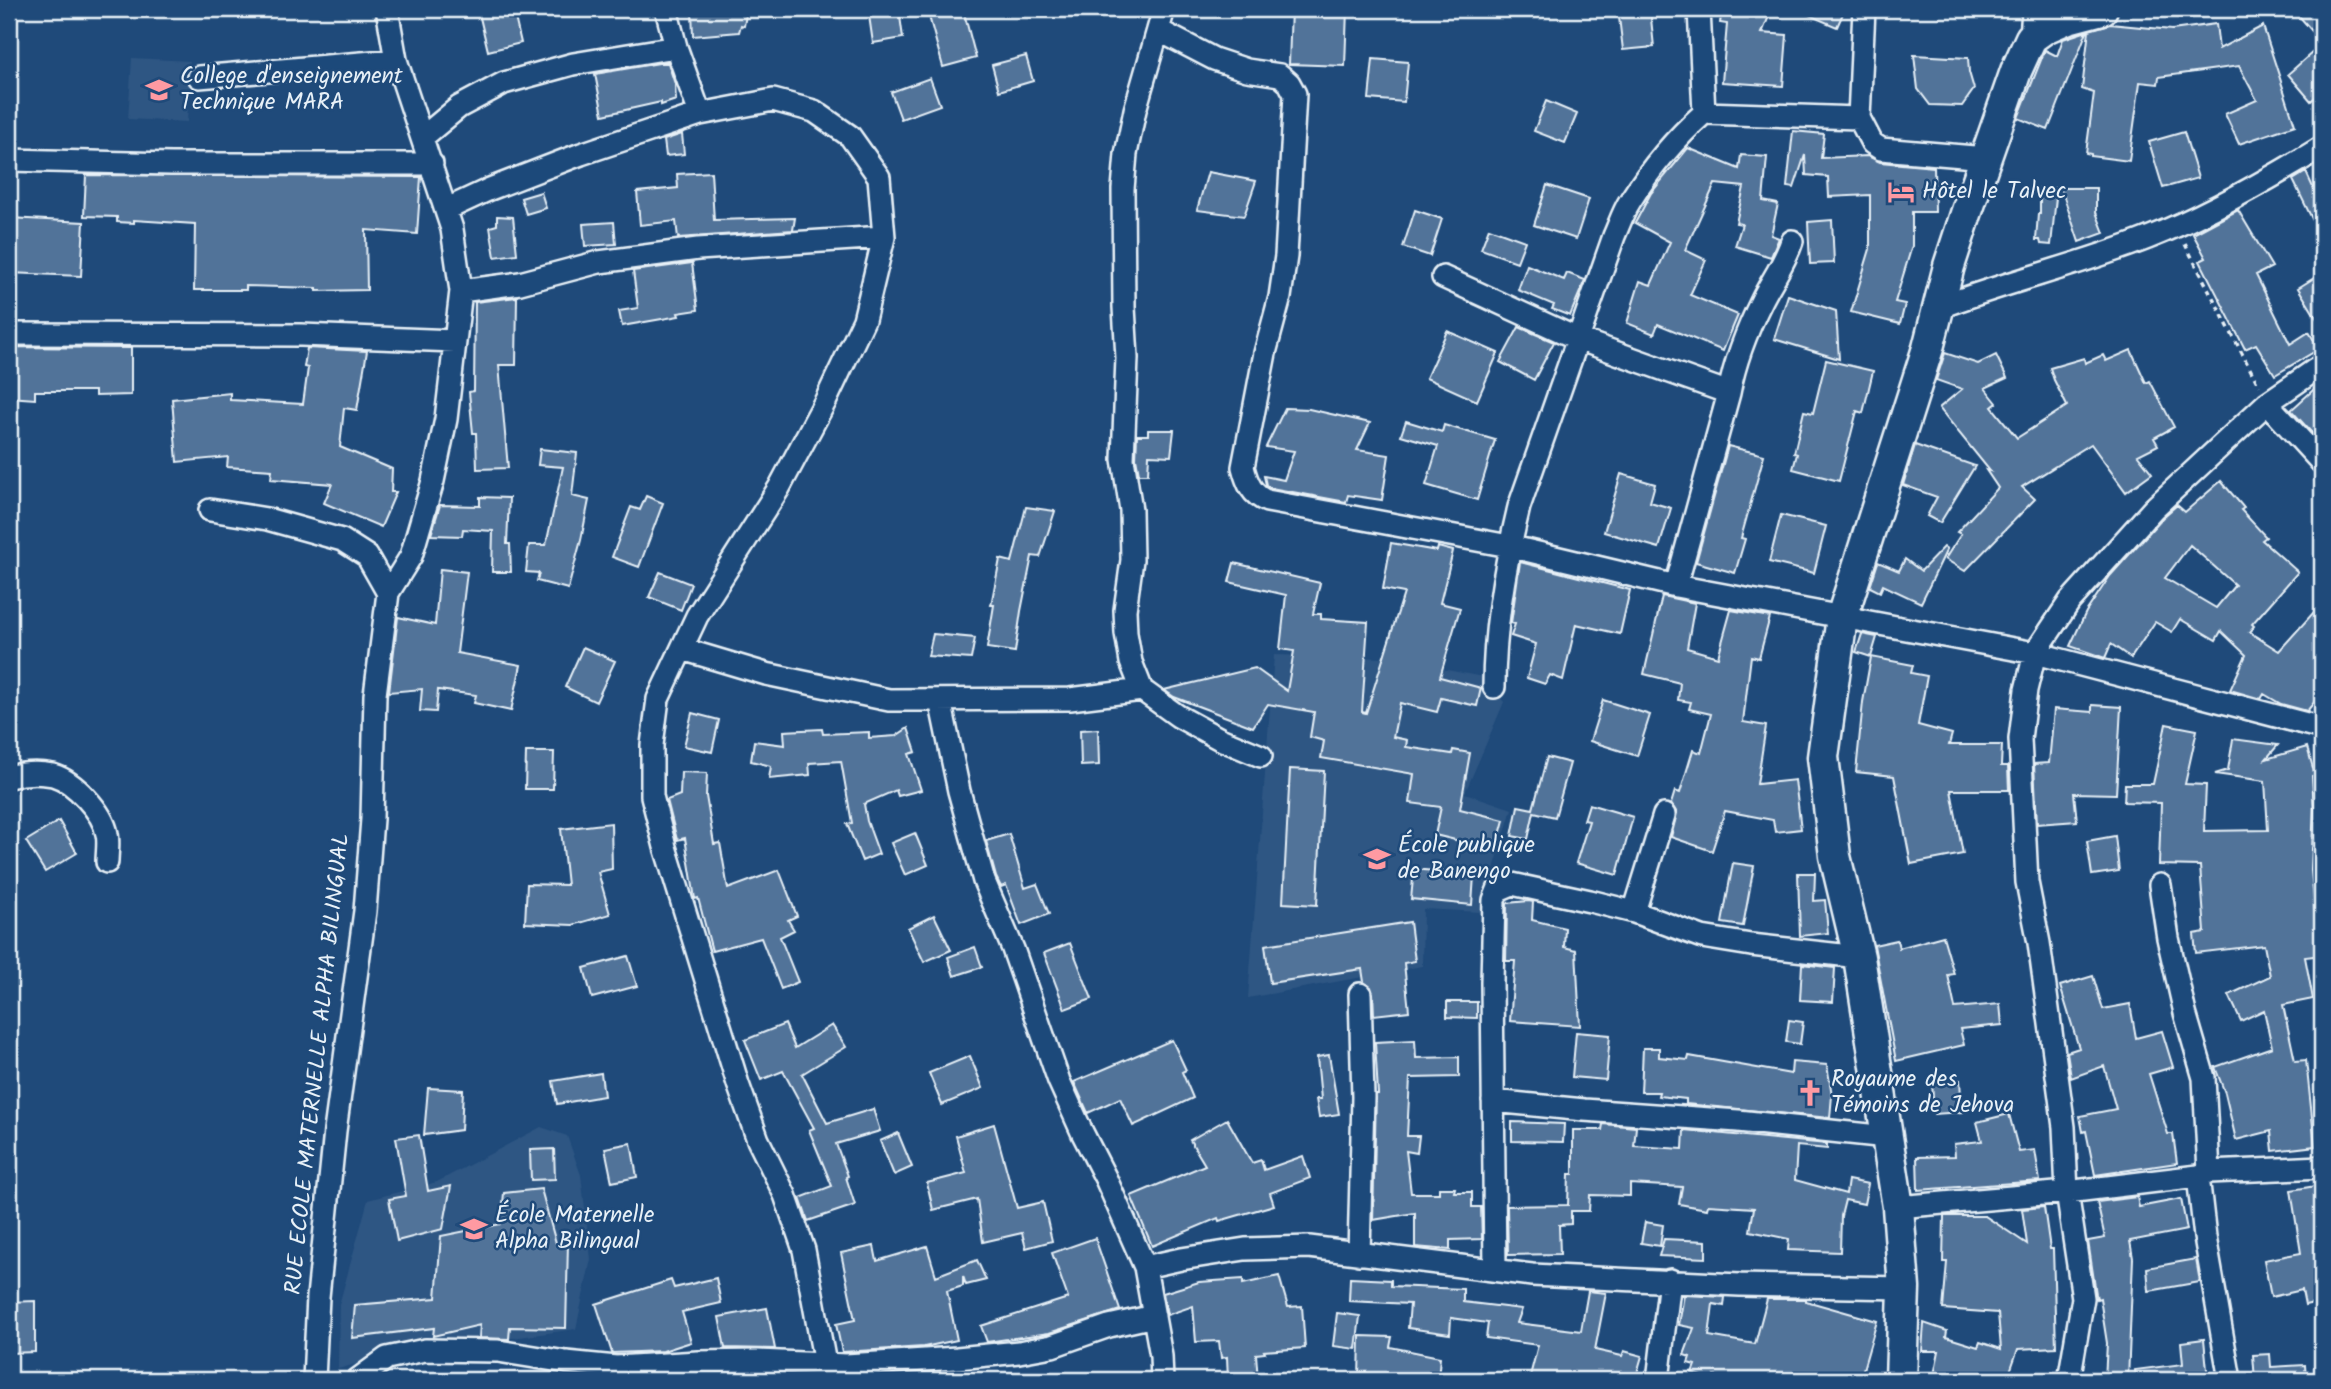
<svg xmlns="http://www.w3.org/2000/svg" width="2331" height="1389" font-family="Kalam,sans-serif">
	<rect width="100%" height="100%" fill="#1f4a7a"/>
	<filter id="ink" filterUnits="userSpaceOnUse"><feTurbulence type="fractalNoise" baseFrequency=".0143" numOctaves="2"/><feDisplacementMap in="SourceGraphic" scale="14" xChannelSelector="R" yChannelSelector="G"/><feConvolveMatrix kernelMatrix="1 2 1 2 8 2 1 2 1" color-interpolation-filters="sRGB"/></filter>
	<g filter="url(#ink)">
		<path fill="#2e5683" d="M132,58L190,61L187,122L128,119Z
			M1274,655L1385,658L1483,677L1504,702L1465,793L1512,809L1481,912L1423,909L1422,966L1248,998Z
			M541,1127L567,1136L581,1175L591,1259L576,1329L384,1356L338,1369L339,1305L368,1200L437,1182Z"/>
		<path fill="#517399" stroke="#e8f1f8" stroke-width="2" fill-rule="evenodd" d="M478,9H513L521,43L488,51Z
			M692,9H747L744,26L741,25L739,32L693,36Z
			M868,9H899L903,38L873,43Z
			M927,9H963L976,58L943,67Z
			M1291,9H1347L1345,66L1289,64Z
			M1618,9H1650L1654,47L1623,50Z
			M1722,9H1772L1762,33L1787,35L1783,86L1722,82L1727,24L1720,23Z
			M1795,9H1845L1837,27Z
			M2293,9H2322V22L2312,31Z
			M2110,24L2172,30L2216,24L2219,49L2263,26L2295,125L2239,144L2225,114L2257,100L2239,66L2159,77L2158,84L2140,82L2129,161L2091,156V154L2086,153L2094,93L2082,89L2089,30Z
			M2087,31L2048,130L2018,118L2045,50L2057,56L2063,39Z
			M2313,52L2322,62V91L2311,101L2288,74Z
			M1914,55L1968,58L1969,72L1974,89L1962,106L1930,105L1918,89Z
			M1026,56L1033,81L999,91L992,65Z
			M1373,59L1408,62L1404,102L1369,99Z
			M659,63H668L675,84L676,100L661,105V102L603,115L595,74Z
			M930,78L940,105L901,119L891,92Z
			M1546,101L1577,114L1565,143L1534,131Z
			M1793,131L1824,134L1821,158L1868,156L1880,162L1934,167L1935,212H1912V246L1895,302L1905,304L1900,324L1851,312L1870,249V195L1829,197L1828,177L1806,175L1805,155L1794,188L1787,187Z
			M2184,132L2198,178L2163,188L2149,142Z
			M682,134L684,154L666,156L664,140Z
			M1688,148L1739,169L1741,155L1767,157L1763,201L1778,204L1771,235L1779,238L1771,257L1735,246L1742,224L1736,223L1744,187L1715,184L1685,250L1706,260L1690,295L1738,315L1723,351L1658,324L1654,334L1627,323L1640,281L1651,285L1670,242L1635,223L1651,193Z
			M711,172L714,220L795,218L793,230L678,238L676,221L640,225L637,192L678,188L677,174Z
			M1208,172L1256,181L1244,216L1197,210Z
			M2306,172L2316,194L2322,190V239L2293,180Z
			M86,175L421,177L417,234L366,230L367,290L317,291V288L246,286V290H194L195,224L134,220V223L117,222V217L84,216Z
			M1547,185L1589,199L1576,239L1534,225Z
			M2040,188H2057L2051,245L2041,244L2040,240H2036L2038,214H2040Z
			M2061,188H2096V212L2104,233L2079,242Z
			M541,192L546,208L526,214L521,198Z
			M1415,210L1442,219L1430,256L1403,247Z
			M2238,210L2272,267L2256,275L2290,344L2309,332L2319,349L2275,375L2256,344L2245,349L2200,261L2206,258L2193,234Z
			M497,216L513,217L517,254L495,257L490,227L497,225Z
			M9,218L84,222L81,276L9,273Z
			M1832,220L1834,263L1810,264L1808,222Z
			M614,222L616,244L585,246L583,224Z
			M1489,228L1525,241L1517,262L1481,249Z
			M692,263L698,310L678,313L679,316L622,326L619,311L638,308L633,271Z
			M1527,265L1564,280L1567,273L1585,280L1570,316L1552,309L1554,305L1518,290Z
			M2322,273V327L2298,288Z
			M1788,295L1836,311L1839,359L1774,339Z
			M517,297L516,365H499L508,468L477,469L476,433H473L469,392L474,391L475,302Z
			M1519,327L1554,342L1534,380L1500,362Z
			M1447,331L1498,353L1477,401L1426,378Z
			M9,347L131,348V395L95,396V391H35V399L9,397Z
			M307,348L367,351L357,410L344,408L340,447L392,469L391,492H396L381,527L324,503L332,484L271,479L272,470L227,467L228,457L177,462L172,399L230,393V400L303,404L308,368L304,367Z
			M2131,350L2146,383L2150,381L2174,427L2154,438L2158,445L2138,455L2152,473L2126,492L2091,444L2022,487L2035,499L1965,571L1945,559L1961,534L1957,532L1998,488L1986,470L1990,471L1939,408L1962,389L1936,380L1945,353L1978,364L1996,355L2007,378L1985,388L1997,403L1992,407L2017,438L2067,406L2054,380L2050,368L2084,358L2085,363L2103,355L2106,361Z
			M1826,360L1873,371L1863,413L1857,411L1839,481L1793,469L1797,454L1794,453L1804,411L1813,413Z
			M2322,382V444L2291,410Z
			M1285,408L1309,409L1370,423L1357,450L1389,455L1382,500L1348,495L1346,502L1271,488L1266,485L1264,476L1284,480L1294,451L1266,447Z
			M1406,421L1442,432L1444,425L1495,440L1477,500L1426,485L1438,446L1401,435Z
			M1148,430H1174L1171,456L1149,455L1148,474H1139L1136,458L1137,435H1148Z
			M1915,445L1975,466L1940,523L1927,516L1937,497L1903,485Z
			M1728,446L1764,455L1741,538L1745,539L1735,573L1696,562Z
			M540,449L577,453L572,496L589,500L581,540L568,589L537,581L539,573L526,572L529,545H546L563,467L538,465Z
			M1621,474L1655,484L1650,502L1671,508L1659,548L1604,532Z
			M2221,481L2244,508L2241,510L2266,537L2262,540L2298,572L2252,624L2254,626L2249,632L2279,651L2322,603V693L2307,711L2281,704L2264,694L2261,699L2230,690L2246,655L2221,631L2216,640L2180,619L2172,632L2155,622L2131,658L2111,644L2105,658L2070,646L2086,612L2110,576L2163,517L2177,505L2185,512ZM2190,545L2235,585L2216,608L2165,578Z
			M646,496L663,503L639,567L612,557L631,507L640,510Z
			M480,497L509,498L507,544H510L511,572H492L493,531L463,529L462,536L431,535L440,505L480,506Z
			M1026,507L1055,511L1040,557L1032,556L1021,611L1015,652L987,648L994,605H991L1000,559L1012,562Z
			M1781,515L1826,526L1814,573L1769,562Z
			M1391,543L1437,551L1438,547L1453,551L1440,603L1460,608L1440,677L1481,688L1477,706L1441,698L1437,712L1400,703L1393,737L1407,740L1406,747L1452,754L1453,750L1470,753L1460,809L1504,820L1496,850L1435,835L1441,807L1410,803L1414,774L1321,758L1324,741L1310,737L1314,712L1268,704L1253,727L1174,697L1164,690L1255,668L1287,691L1294,651L1280,649L1286,595L1229,582L1234,563L1320,583L1313,614H1321V619L1368,622L1362,712L1366,713L1404,593L1383,589Z
			M1944,547L1947,549L1921,603L1883,585L1880,592L1870,587L1878,562L1899,571L1905,559L1921,571Z
			M1520,562L1630,590L1620,634L1576,624L1563,680L1550,675L1545,684L1527,678L1536,644L1511,636L1515,624L1511,623Z
			M440,569L467,572L457,653L521,665L511,711L474,703L476,695L438,690L436,712L420,711L422,689L389,692L398,617L435,625Z
			M660,572L691,584L681,610L649,597Z
			M1662,596L1695,603L1687,648L1718,657L1731,610L1770,617L1759,658L1751,656L1743,722L1766,726L1757,784L1795,780L1801,829L1775,832L1773,820L1725,811L1712,851L1671,837L1677,813L1671,804L1675,791L1680,793L1693,750L1701,753L1711,714L1689,709L1691,702L1678,700L1680,683L1644,674Z
			M933,634L975,638L971,659L928,656Z
			M1862,634L1877,637L1871,657L1856,652Z
			M583,647L615,661L596,702L565,687Z
			M1871,657L1913,665L1911,673L1927,676L1918,725L1952,734L1949,745H2002L2001,766H2008L2009,790H1951L1963,854L1911,864L1894,776L1856,772L1863,702Z
			M1603,700L1650,715L1637,756L1590,741Z
			M2092,705L2121,707L2116,794L2074,793L2077,821L2037,824L2034,764L2049,763L2054,709L2092,712Z
			M692,713L719,720L712,752L684,746Z
			M2166,724L2197,730L2185,784L2206,785L2204,831L2268,830L2265,781L2215,774L2228,770L2233,739L2278,745L2266,759L2307,747L2315,775L2312,776L2314,808L2311,870L2316,922L2322,921V955L2305,957L2313,999L2283,1005L2295,1061L2306,1060L2315,1146L2273,1151L2271,1131L2236,1140L2225,1093L2215,1067L2272,1047L2264,1010L2241,1021L2229,995L2270,976L2264,945L2196,953L2194,934L2205,932L2200,866L2159,865L2161,803L2124,802L2125,784H2153Z
			M908,728L916,752L909,754L921,790L898,796L896,790L864,804L867,821L879,854L862,861L847,824L852,823L841,761L809,763L810,775L769,779L771,766L751,761L754,741L785,745L784,731L822,729L823,734L869,732V738L896,736Z
			M1098,729L1099,765L1081,766L1080,730Z
			M526,752H554L553,789H525Z
			M1547,757L1570,763L1555,817L1534,812L1528,839L1512,836L1518,806L1533,809Z
			M1290,769L1324,771L1317,905L1283,903Z
			M681,772L707,773L706,796L714,844L720,843L728,889L779,870L797,916L788,920L794,930L780,937L798,982L781,989L761,938L712,951L698,898L695,899L685,838L677,840L667,800L680,795Z
			M1589,804L1633,817L1617,875L1576,863L1589,821L1584,820Z
			M59,821L77,853L45,872L26,841Z
			M611,823L612,869L598,872L610,914L573,925L525,923L527,884L567,885L561,829Z
			M915,833L928,865L905,875L891,843Z
			M1009,834L1025,888L1037,884L1049,914L1021,925L1006,885L1001,887L996,877L986,841Z
			M2115,836L2119,871L2092,875L2087,841Z
			M1733,863L1754,866L1743,926L1722,923Z
			M1414,869L1474,875L1472,905L1411,899Z
			M1798,873H1815L1814,901L1825,900L1828,933L1800,936Z
			M1529,901L1533,902L1532,920L1565,928L1564,947L1576,950L1580,1026L1510,1021L1515,961H1506L1507,903Z
			M934,915L951,950L924,962L908,928Z
			M1410,922L1415,961L1404,963L1409,1011L1374,1015L1373,993L1371,987L1364,982L1362,969L1270,983L1265,945Z
			M1943,936L1954,974L1948,975L1955,1008L2000,1004L2002,1025L1960,1029L1964,1045L1896,1061L1874,945L1897,940L1899,948Z
			M1070,943L1092,999L1065,1009L1044,953Z
			M975,947L982,967L954,976L948,957Z
			M628,956L637,986L592,998L584,968Z
			M1802,964L1835,968L1833,1002L1800,1000Z
			M2093,976L2103,1009L2130,1004L2136,1038L2162,1031L2173,1067L2149,1074L2168,1134H2173L2177,1163L2095,1175L2086,1131L2083,1132L2080,1116L2116,1109L2104,1066L2071,1078L2067,1052L2079,1048L2060,986Z
			M1447,1002H1477V1018L1447,1017Z
			M1789,1020L1803,1022L1800,1044L1786,1042Z
			M785,1024L795,1048L832,1025L846,1047L802,1074L827,1123L873,1109L880,1131L836,1144L848,1176L846,1177L855,1205L808,1221L800,1198L832,1186L809,1130L814,1128L783,1071L761,1080L745,1040Z
			M1576,1032L1610,1035L1606,1080L1572,1077Z
			M1172,1040L1186,1070L1182,1072L1193,1098L1133,1126L1120,1098L1088,1113L1074,1082Z
			M1415,1040L1416,1058L1459,1057V1077L1410,1078L1407,1136H1419L1417,1153L1406,1151L1411,1193H1439V1188H1455L1454,1192H1472V1207H1481L1482,1239L1450,1240V1250L1415,1247V1213L1373,1220L1376,1094H1378L1375,1042Z
			M1643,1048H1659V1057L1688,1060L1689,1056L1791,1074L1792,1062L1827,1065L1832,1095L1830,1118L1686,1104V1099L1658,1096L1659,1092H1641Z
			M1329,1055L1339,1114L1319,1117L1316,1099H1321L1317,1057Z
			M970,1056L983,1088L942,1105L929,1073Z
			M601,1073L604,1096L557,1104L553,1081Z
			M1960,1080L1962,1112L1934,1114L1932,1082Z
			M428,1088L463,1090L461,1130L424,1135Z
			M2009,1114L2019,1152L2035,1150L2040,1181L1918,1190L1917,1157L1955,1156L1954,1144L1982,1141L1977,1122Z
			M1227,1119L1252,1163L1261,1160L1264,1170L1303,1156L1310,1178L1270,1193L1274,1205L1219,1221L1218,1218L1152,1246L1131,1196L1205,1165L1190,1140Z
			M1512,1122L1564,1124L1563,1142L1512,1141Z
			M994,1124L1017,1208L1043,1202L1052,1241L1026,1248L1022,1233L983,1242L977,1199L933,1210L927,1183L966,1173L956,1136Z
			M1603,1124L1636,1127L1634,1146L1683,1149L1684,1130L1827,1144V1149L1797,1146L1795,1180L1846,1194L1848,1180L1868,1184L1864,1204L1845,1200L1841,1216L1840,1252L1788,1250L1789,1239L1750,1231L1754,1208L1708,1205L1707,1209L1679,1204L1682,1187L1630,1184V1196L1590,1195L1589,1211H1571V1224L1559,1225L1560,1254L1508,1255L1507,1206L1568,1205L1569,1174H1573V1130H1602Z
			M898,1133L912,1167L894,1175L880,1141Z
			M419,1135L428,1191L451,1186L443,1229L397,1241L389,1199L406,1196L396,1138Z
			M631,1143L637,1177L612,1182L605,1148Z
			M554,1149L555,1179L531,1180L530,1150Z
			M2322,1185V1301L2305,1305L2302,1290L2271,1297L2264,1260L2301,1253L2291,1190Z
			M541,1189L556,1243H568L566,1328L510,1327L509,1339L479,1338L480,1325L433,1336L434,1328L352,1338L355,1305L436,1298L441,1236L501,1224L504,1193Z
			M2137,1197L2139,1207L2181,1199L2187,1230L2130,1241L2133,1258L2128,1380H2105L2107,1343L2100,1298L2097,1299L2096,1294L2088,1241L2105,1238L2097,1202Z
			M2044,1207L2050,1249H2053L2056,1347L2018,1349L2007,1380H1933L1939,1351H1922L1924,1323L1947,1331L1946,1337L1978,1347L1980,1342L2001,1349L1998,1313L1943,1309L1947,1262H1943L1944,1216H1985L2027,1244L2022,1209Z
			M1645,1222L1663,1225L1660,1246L1641,1243Z
			M1095,1238L1120,1310L1049,1333L987,1342L981,1326L1068,1298L1052,1253Z
			M1664,1239L1706,1241V1258L1659,1256Z
			M874,1246L877,1261L927,1246L936,1276L977,1260L986,1280L966,1285L963,1276V1286L947,1291L957,1340L924,1347L842,1352L836,1324L855,1320L841,1253Z
			M2196,1259L2200,1282L2149,1291L2147,1268Z
			M1279,1276L1288,1307L1302,1306L1305,1348L1264,1351L1265,1353L1256,1354L1258,1380H1228L1227,1357L1221,1358L1219,1341L1196,1342L1193,1306L1167,1315L1163,1293L1199,1282L1243,1279V1284Z
			M716,1278L721,1303L682,1312L691,1342L663,1351L612,1353L596,1304L671,1280L674,1288Z
			M1350,1278L1391,1280V1286L1463,1289V1302L1522,1309L1517,1323L1581,1331L1588,1291L1606,1293L1595,1350L1622,1356L1624,1351L1642,1356L1635,1380H1529L1538,1345L1486,1338L1488,1323L1451,1318L1450,1334L1408,1328L1410,1304L1349,1301Z
			M1684,1295L1725,1297L1724,1306L1713,1304L1709,1336L1755,1344L1767,1299H1806V1301L1877,1321L1860,1380H1740L1714,1376L1713,1380L1692,1373L1695,1365L1688,1363L1690,1357L1684,1355L1694,1328L1679,1325Z
			M35,1301V1352L9,1353V1302Z
			M767,1308L775,1349L725,1348L719,1317Z
			M1337,1313L1360,1316L1356,1349L1333,1346Z
			M1360,1336L1392,1337L1390,1347L1440,1357L1438,1380L1359,1379Z
			M2204,1339L2208,1380H2136L2135,1370L2183,1364L2181,1342Z
			M2270,1354L2271,1367L2305,1365L2306,1380H2255L2253,1355Z"/>
		<g fill="none" stroke-linecap="round" stroke-linejoin="round">
			<defs>
				<path id="street" d="M387,9L396,60L452,229L461,291L446,419L433,481L411,556L388,593
					M666,9L676,47L700,114
					M1164,9L1135,110L1126,154L1123,189L1124,307L1127,358L1123,459L1131,510L1132,560L1125,610L1126,633L1131,662L1142,690L1178,716L1220,739L1261,756
					M1864,9L1859,118L1872,143L1881,149L1986,158
					M1158,30L1214,59L1247,70L1280,75L1289,83L1295,94L1286,256L1280,297L1265,353L1243,467C1247,483 1252,495 1267,501L1509,546L1676,586L2035,653L2322,728
					M2031,38L2033,9
					M199,77L396,60
					M1704,113L1859,118
					M423,137L459,107L504,83L573,64L676,47
					M9,160L171,164H432
					M447,209L490,189L581,154L700,114L773,100L814,111L850,136L879,177L884,237L864,320L826,400L779,488L697,616L658,699L652,745V796L665,847L738,1084L758,1140L785,1195L804,1250L828,1380
					M1443,277L1578,339L1729,393
					M461,291L520,283L599,262L698,249L884,237
					M1940,307C2009,281 2080,265 2148,238C2207,215 2268,180 2322,147
					M9,334L301,335L455,341
					M2267,403L2322,463
					M210,510L267,519L342,540L367,556L388,593L375,695L372,819L365,911L335,1131L318,1297L314,1380
					M1676,586L1729,393C1735,360 1747,330 1762,300C1772,280 1785,263 1792,241
					M682,649L766,674L889,700L1070,699L1142,690
					M1494,687C1494,627 1505,565 1519,507L1614,236C1619,225 1623,212 1630,201C1650,169 1676,138 1704,113L1699,9
					M940,700L959,791L984,881L1013,949L1059,1081L1082,1132L1106,1179L1145,1267L1161,1356L1162,1380
					M9,777C23,773 38,772 53,775C74,781 103,812 107,834C109,842 107,853 107,862
					M2160,885L2168,938L2185,1013L2204,1078L2209,1172
					M1634,912L1664,815
					M1493,1101L1584,1110L1738,1121L1887,1137
					M2198,1176L2205,1237L2230,1380
					M1898,1207L2067,1192L2198,1176L2209,1172L2322,1167
					M1359,1254L1363,1097L1360,994
					M1145,1267L1181,1259L1245,1249L1309,1247L1532,1275L1740,1285L1904,1288
					M1495,1270L1492,982L1494,900L1498,890L1512,884L1590,901L1634,912L1702,937L1751,945L1859,957
					M357,1380L387,1358L425,1350L498,1351L566,1362L616,1367L698,1362L758,1361L846,1365L957,1358L1019,1352L1052,1346L1109,1326L1154,1316
					M1658,1380L1670,1280
					M2069,1380L2083,1298L2067,1192L2064,1127L2039,943L2027,882L2020,739L2026,690L2035,653L2070,601L2154,508L2267,403L2322,365"/>
				<path id="secondary" d="M1901,1380L1904,1288L1898,1207L1859,957L1835,856L1823,757L1842,617L1928,348L1949,266L1966,214L2016,71L2031,38L2045,28L2068,18L2102,9"/>
			</defs>
			<use href="#street" stroke="#e8f1f8" stroke-width="26"/>
			<use href="#secondary" stroke="#e8f1f8" stroke-width="35"/>
			<path stroke="#e8f1f8" stroke-width="3.5" stroke-dasharray="5 5" stroke-linecap="butt" d="M2185,244L2259,386"/>
			<use href="#street" stroke="#1f4a7a" stroke-width="21"/>
			<use href="#secondary" stroke="#1f4a7a" stroke-width="30"/>
		</g>
	</g>
	<defs>
		<symbol id="school-bare" viewBox="-9 -9 18 18"><path d="M0-5L7-2L0 1L-7-2ZM-4 1L0 2.5L4 1V4Q0 6-4 4Z" fill="#ff9aa2" stroke="#1f4a7a" stroke-width="2.5" paint-order="stroke"/></symbol>
		<symbol id="hotel-bare" viewBox="-9 -9 18 18"><path d="M-6-4.5h1.5V1H6V5H4.5V3h-9V5H-6ZM-4 0a1.8 1.8 0 1 1 3.6 0ZM.5 0V-2.5h3Q6-2.5 6 0Z" fill="#ff9aa2" stroke="#1f4a7a" stroke-width="2.5" paint-order="stroke"/></symbol>
		<symbol id="church-bare" viewBox="-9 -9 18 18"><path d="M-1.2-6h2.4v3.5h3.3v2.4h-3.3V6h-2.4V-.1h-3.3v-2.4h3.3Z" fill="#ff9aa2" stroke="#1f4a7a" stroke-width="2.5" paint-order="stroke"/></symbol>
	</defs>
	<g fill-rule="evenodd">
		<use href="#school-bare" x="140" y="71" width="38" height="38"/>
		<use href="#hotel-bare" x="1882" y="173" width="38" height="38"/>
		<use href="#school-bare" x="1358" y="840" width="38" height="38"/>
		<use href="#church-bare" x="1791" y="1074" width="38" height="38"/>
		<use href="#school-bare" x="455" y="1210" width="38" height="38"/>
	</g>
	<g text-anchor="middle" dominant-baseline="central" stroke-width="5" stroke-linejoin="round" paint-order="stroke">
		<g font-size="23" fill="#e8f1f8" stroke="#1f4a7a" text-anchor="start">
			<text x="180" y="77">College d'enseignement<tspan x="180" dy="26">Technique MARA</tspan></text>
			<text x="1922" y="192">Hôtel le Talvec</text>
			<text x="1398" y="846">École publique<tspan x="1398" dy="26">de Banengo</tspan></text>
			<text x="1831" y="1080">Royaume des<tspan x="1831" dy="26">Témoins de Jehova</tspan></text>
			<text x="495" y="1216">École Maternelle<tspan x="495" dy="26">Alpha Bilingual</tspan></text>
		</g>
		<g font-size="23" fill="#e8f1f8" stroke="#1f4a7a">
			<text transform="translate(318 1064) rotate(-84)">RUE ECOLE MATERNELLE ALPHA BILINGUAL</text>
		</g>
	</g>
	<rect width="2331" height="1389" fill="none" stroke="#1f4a7a" stroke-width="35"/>
	<rect x="18" y="18" width="2296" height="1354" fill="none" stroke="#e8f1f8" stroke-width="2.5" filter="url(#ink)"/>
</svg>
